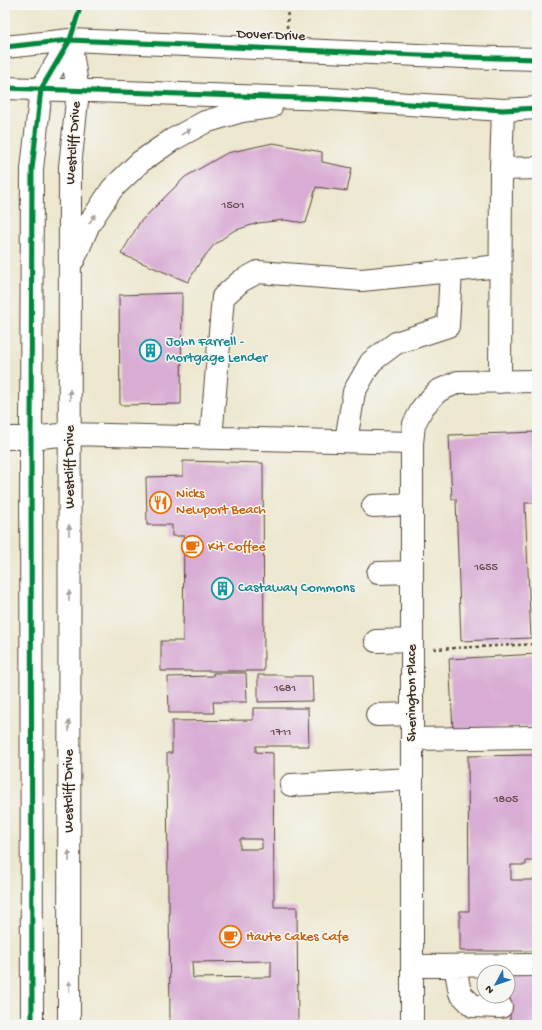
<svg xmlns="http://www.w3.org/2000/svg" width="542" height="1030" font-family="'Gochi Hand',sans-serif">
	<rect width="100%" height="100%" fill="#f6f6f2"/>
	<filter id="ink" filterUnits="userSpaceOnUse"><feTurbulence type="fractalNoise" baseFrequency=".025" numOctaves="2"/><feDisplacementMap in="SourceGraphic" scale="8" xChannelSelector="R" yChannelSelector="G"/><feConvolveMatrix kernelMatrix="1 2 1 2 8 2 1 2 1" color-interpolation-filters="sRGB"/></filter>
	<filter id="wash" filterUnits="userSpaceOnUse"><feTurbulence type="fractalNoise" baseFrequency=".012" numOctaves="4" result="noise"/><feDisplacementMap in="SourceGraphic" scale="16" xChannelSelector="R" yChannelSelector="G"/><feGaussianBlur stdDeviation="0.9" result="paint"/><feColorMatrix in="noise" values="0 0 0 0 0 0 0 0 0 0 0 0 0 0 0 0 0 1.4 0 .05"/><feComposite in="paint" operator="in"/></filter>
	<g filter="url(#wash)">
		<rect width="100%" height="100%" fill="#ece7ce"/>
		<g id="blocks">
			<path fill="#d8acd4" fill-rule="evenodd" d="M273,143L322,152V162L352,168L347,191L316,187L306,223L284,220L258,223L233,231L214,245L200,262L188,282L121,254L140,222L185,177L227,153Z
				M182,293L181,404L120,405L119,295Z
				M537,432V503H525L531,638L461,641L456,499H452L449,435Z
				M183,461L263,463L264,671H161V641H183L184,536H172V525H147L146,477L183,476Z
				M537,654V726L453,730L449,659Z
				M213,673H246L247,702H213L214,713H169L168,677L213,676Z
				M258,675H282V676H312L313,701L258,702Z
				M253,708H308L309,746H256V752L273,753L274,907H297L298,1025H170L169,900H168L167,753H172V721L253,720ZM240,839H262V849H240ZM271,961V977L193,978L192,962Z
				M536,755L537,762L536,861H526V865H511V880H537V951H460V911H469L468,756Z
				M510,976H537V1025H510Z"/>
		</g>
	</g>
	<g filter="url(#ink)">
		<use href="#blocks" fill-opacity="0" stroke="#564638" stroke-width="1"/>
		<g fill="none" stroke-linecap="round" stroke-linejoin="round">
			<defs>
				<path id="minor" d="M5,47L70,40L465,57L537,59
					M5,88L330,99L503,110L537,108
					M501,169L537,168
					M74,259L89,224L112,189L140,162L172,140L205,122L242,111L271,107
					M500,382L501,169L503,110
					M5,438H31L70,434L412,443
					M211,438L223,297L241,281L258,272L362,280L500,266
					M346,441L354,392L371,362L396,343L448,326L451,271
					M373,506L412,504
					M378,573L412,572
					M376,641L412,640
					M377,715L412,714
					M412,739L537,737
					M291,785L412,779
					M412,966L537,965
					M455,966L460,993L473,1006L501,1007
					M32,1025L31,438L32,169L41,89L70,40
					M69,1025L70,167L78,91L70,40
					M412,1025V443L414,424L423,407L438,391L458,382L537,381"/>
			</defs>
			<use href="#minor" stroke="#564638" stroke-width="24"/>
			<path stroke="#564638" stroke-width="2.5" stroke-dasharray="3 3" stroke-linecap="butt" d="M287,28L288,5
				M434,649L537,644"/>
			<use href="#minor" stroke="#fff" stroke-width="22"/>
			<defs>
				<path id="cycleway" d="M5,47L70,40L465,57L537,59
					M5,88L330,99L503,110L537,108
					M32,1025L31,438L32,169L41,89L70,40L81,5"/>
			</defs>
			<use href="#cycleway" stroke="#f6f6f2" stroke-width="8"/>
			<use href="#cycleway" stroke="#00873e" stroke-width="5"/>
		</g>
		<defs><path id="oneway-solid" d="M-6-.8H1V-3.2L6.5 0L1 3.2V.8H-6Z"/></defs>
		<g fill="#a79f9a">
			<use href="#oneway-solid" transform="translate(186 132) rotate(-29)"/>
			<use href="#oneway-solid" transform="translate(92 219) rotate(-57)"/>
			<use href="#oneway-solid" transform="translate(70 395) rotate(-90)"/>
			<use href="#oneway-solid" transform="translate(69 530) rotate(-90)"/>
			<use href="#oneway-solid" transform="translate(69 596) rotate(-90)"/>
			<use href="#oneway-solid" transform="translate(69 726) rotate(-90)"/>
			<use href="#oneway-solid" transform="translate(69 856) rotate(-90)"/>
			<use href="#oneway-solid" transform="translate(69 986) rotate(-90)"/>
		</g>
	</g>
	<defs>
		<symbol id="building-ring" viewBox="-11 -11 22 22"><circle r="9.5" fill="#f6f6f2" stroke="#0f9aa8" stroke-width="1.5"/><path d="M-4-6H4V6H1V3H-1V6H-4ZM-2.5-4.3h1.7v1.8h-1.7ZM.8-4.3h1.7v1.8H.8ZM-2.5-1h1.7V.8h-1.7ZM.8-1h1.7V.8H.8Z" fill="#0f9aa8"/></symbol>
		<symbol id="restaurant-ring" viewBox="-11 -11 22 22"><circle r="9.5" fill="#f6f6f2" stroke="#e8710a" stroke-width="1.5"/><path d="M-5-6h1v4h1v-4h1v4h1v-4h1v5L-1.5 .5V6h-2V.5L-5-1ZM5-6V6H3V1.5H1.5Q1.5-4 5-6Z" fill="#e8710a"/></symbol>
		<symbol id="cafe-ring" viewBox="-11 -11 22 22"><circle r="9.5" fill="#f6f6f2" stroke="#e8710a" stroke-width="1.5"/><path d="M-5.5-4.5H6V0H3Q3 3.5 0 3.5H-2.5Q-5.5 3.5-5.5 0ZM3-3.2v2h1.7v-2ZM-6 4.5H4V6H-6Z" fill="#e8710a"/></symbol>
	</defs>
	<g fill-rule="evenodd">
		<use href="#building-ring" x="138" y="338" width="25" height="25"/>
		<use href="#restaurant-ring" x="148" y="490" width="25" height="25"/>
		<use href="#cafe-ring" x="180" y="534" width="25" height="25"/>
		<use href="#building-ring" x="210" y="576" width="25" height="25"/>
		<use href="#cafe-ring" x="218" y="924" width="25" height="25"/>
	</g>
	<g text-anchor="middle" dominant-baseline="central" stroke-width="3" stroke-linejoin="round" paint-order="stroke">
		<g font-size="12" fill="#624a4c">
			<text x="233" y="206">1501</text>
			<text x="486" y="568">1655</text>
			<text x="285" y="689">1681</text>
			<text x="281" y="733">1711</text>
			<text x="506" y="800">1805</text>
		</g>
		<g font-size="14" fill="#3b2a1e" stroke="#f6f6f2">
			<text transform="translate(271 36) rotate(2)">Dover Drive</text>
			<text transform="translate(74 143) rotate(-86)">Westcliff Drive</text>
			<text transform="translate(70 467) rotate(-90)">Westcliff Drive</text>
			<text transform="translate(412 693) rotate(-90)">Sherington Place</text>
			<text transform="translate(69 791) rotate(-90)">Westcliff Drive</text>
		</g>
		<g font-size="14" fill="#0d838f" stroke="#f6f6f2" text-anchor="start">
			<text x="166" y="342">John Farrell -<tspan x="166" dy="16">Mortgage Lender</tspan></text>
			<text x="238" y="588">Castaway Commons</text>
		</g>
		<g font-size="14" fill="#c56008" stroke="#f6f6f2" text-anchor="start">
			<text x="176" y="494">Nicks<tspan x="176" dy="16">Newport Beach</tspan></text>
			<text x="208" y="547">Kit Coffee</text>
			<text x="246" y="937">Haute Cakes Cafe</text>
		</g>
	</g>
	<rect width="542" height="1030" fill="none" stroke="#f6f6f2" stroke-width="20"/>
	<g transform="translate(496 984) rotate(230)"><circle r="19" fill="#f6f6f2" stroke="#aba49d"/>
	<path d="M0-3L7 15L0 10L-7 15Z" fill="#1f6fb2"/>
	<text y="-6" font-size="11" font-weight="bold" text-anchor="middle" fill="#3b2a1e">N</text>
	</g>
</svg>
